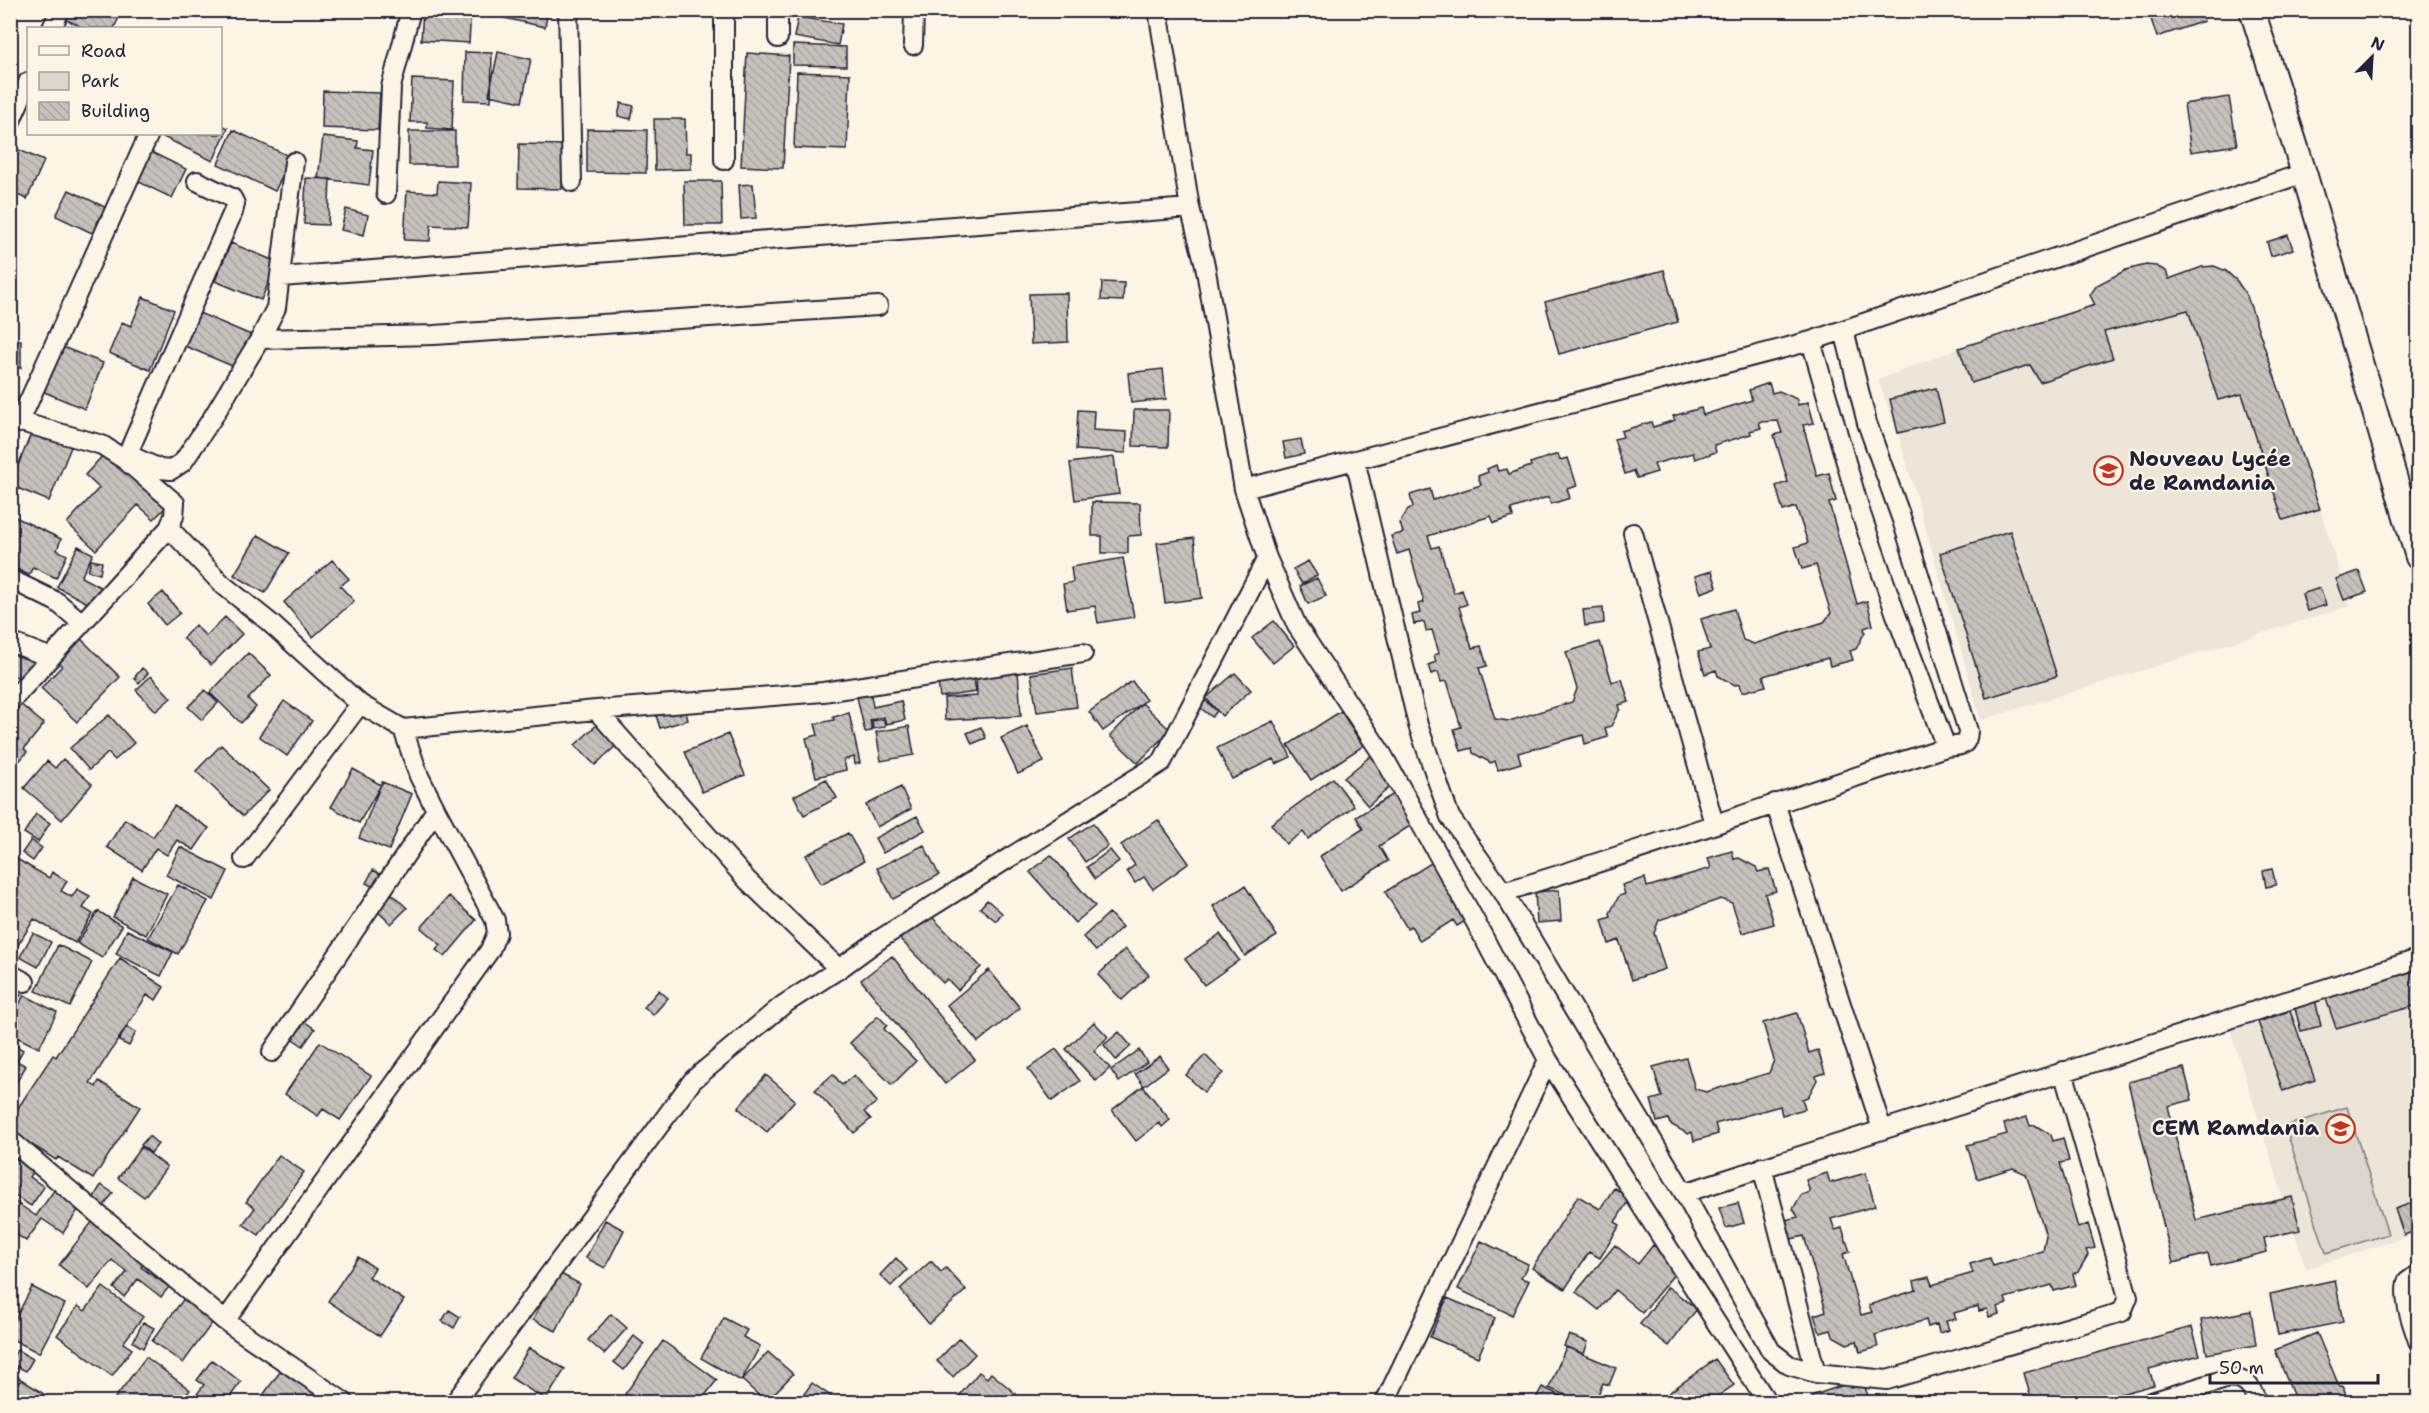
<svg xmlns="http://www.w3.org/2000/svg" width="2429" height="1413" font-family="'Shantell Sans',sans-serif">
	<defs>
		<pattern id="building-back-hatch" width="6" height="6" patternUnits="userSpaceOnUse" patternTransform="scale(1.5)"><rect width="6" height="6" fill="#c6c1bb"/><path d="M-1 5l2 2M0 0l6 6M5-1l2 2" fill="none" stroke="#aaa6a2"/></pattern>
	</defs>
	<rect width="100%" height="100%" fill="#fcf5e5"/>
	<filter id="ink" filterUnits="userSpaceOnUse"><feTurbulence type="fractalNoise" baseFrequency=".0167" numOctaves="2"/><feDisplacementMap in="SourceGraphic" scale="12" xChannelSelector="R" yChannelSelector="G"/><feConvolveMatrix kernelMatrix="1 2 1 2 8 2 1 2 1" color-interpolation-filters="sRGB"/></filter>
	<g filter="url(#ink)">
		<path fill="#ece5d8" d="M2146,265L2156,266L2166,271L2169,279L2226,271L2237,281L2247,296L2320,509L2350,606L1981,720L1898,433L1878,380L1959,348L2094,305L2090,295L2097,285L2126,270Z
			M2418,967V1233L2306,1269L2228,1023Z"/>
		<path fill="#dcd6cc" stroke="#7f7c84" stroke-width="1.5" d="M2347,1107L2388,1234L2326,1253L2285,1126Z"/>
		<path fill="url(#building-back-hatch)" stroke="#22223b" stroke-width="1.5" d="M71,10H121L122,11L114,28H84L67,20Z
			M423,10H471L469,43L421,40Z
			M505,10H548L545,27L504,18Z
			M2148,10H2200L2204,21L2157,37Z
			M798,17L842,24L838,45L794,37Z
			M793,45L846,47V66L793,65Z
			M465,52L492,53L491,101L464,100Z
			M498,52L531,59L522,102L489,95Z
			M747,53L789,56L783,168L741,166Z
			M797,72L850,74L847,150L794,148Z
			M412,79L454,81L452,130L427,128V122H410Z
			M323,91L380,93L378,130L322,128Z
			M2229,97L2237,145L2191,152L2184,104Z
			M621,103L634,106L631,119L618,116Z
			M654,119H685L686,153H691V169L655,170Z
			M220,124L228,128L213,161L157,134H220Z
			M587,129L647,130L646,173L587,172Z
			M233,130L291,157L275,191L218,164Z
			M409,131H455V165H409Z
			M323,137L358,141L357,148L373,150L369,185L318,178Z
			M519,144L563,145L562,189L518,188Z
			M10,146L44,161L27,199L10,192Z
			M149,151L186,169L172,198L135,180Z
			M306,178L330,179L328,225L304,224Z
			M438,181L471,183L468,227L431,225L430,241L404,240L407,191L437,193Z
			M684,181H721L722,225H685Z
			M753,184L756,218L741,219L739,185Z
			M69,190L105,207L92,233L56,216Z
			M346,209L368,215L364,235L341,230Z
			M2288,235L2293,249L2271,256L2267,242Z
			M231,243L277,262L261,300L215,281Z
			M2146,265L2156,266L2166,271L2169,279L2202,267L2214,266L2226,271L2237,281L2247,296L2320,509L2283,520L2242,394L2218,400L2188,310L2104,332L2113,358L2040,382L2030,365L1971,383L1959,348L2095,305L2090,295L2097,285L2126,270Z
			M1664,270L1678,322L1559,354L1545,302Z
			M1102,282L1124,283L1123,301L1101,300Z
			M1067,293L1068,342L1031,344L1029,294Z
			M143,297L174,310L150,370L109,353L122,322L131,326Z
			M199,313L251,335L237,368L185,346Z
			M10,340H21V368H10Z
			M60,346L103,363L85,409L42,391Z
			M1163,369L1166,399L1131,403L1128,373Z
			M1769,383L1772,393L1779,391L1797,399L1798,405L1808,402L1814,423L1803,425L1817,476L1829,473L1836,501L1829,503L1857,604L1867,601L1873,625L1864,628L1865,632L1856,649L1850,651L1853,660L1830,666L1828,658L1763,676L1766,686L1742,692L1740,684L1735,685L1718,676L1716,670L1705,674L1698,652L1710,649L1701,619L1734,609L1743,640L1754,644L1824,622L1831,613L1816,565L1802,569L1795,547L1808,543L1796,507L1783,511L1776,486L1788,482L1774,435L1782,433L1778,421L1759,422L1761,428L1750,431L1751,434L1714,445L1716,452L1695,459L1693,453L1654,464L1657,472L1637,478L1634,471L1625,474L1614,439L1623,437L1621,431L1651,422L1653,427L1675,420L1673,416L1701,408L1703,415L1752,400L1749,390Z
			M1936,388L1944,422L1898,433L1890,399Z
			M1078,410L1094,411L1093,430L1127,432L1126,453L1076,450Z
			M1134,410H1169L1168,447L1133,446Z
			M49,433L73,442L49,501L10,485L31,434L46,440Z
			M1301,439L1304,454L1286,458L1283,442Z
			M106,452L170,503L154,519L138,505L96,550L67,523L99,488L85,475Z
			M1558,454L1560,460L1568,458L1577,486L1567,489L1570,498L1551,504L1548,497L1511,509L1513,517L1494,523L1491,516L1428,536L1432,548L1439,546L1454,593L1462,590L1467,604L1459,607L1472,648L1481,646L1487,666L1479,668L1495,719L1509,721L1572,702L1577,689L1566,652L1600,642L1612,682L1622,679L1629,702L1619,705L1620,709L1611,726L1605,728L1608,737L1585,744L1583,735L1518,753L1521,763L1498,770L1495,761L1491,763L1473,753L1472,748L1461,751L1454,729L1461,727L1447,681L1441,682L1438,672L1431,674L1428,665L1436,662L1434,655L1439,653L1432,630L1426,631L1424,622L1414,624L1412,615L1420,613L1418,604L1424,602L1409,550L1397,554L1391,536L1403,533L1400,523L1408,509L1413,507L1410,495L1430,489L1433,500L1481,485L1478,476L1488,472L1487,469L1496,465L1498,471L1507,469L1509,474L1531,466L1530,463Z
			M1114,457L1119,494L1075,500L1070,463Z
			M1092,502L1140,503L1141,535L1128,536V553H1102V536H1092Z
			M13,516L61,539L57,550L67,555L56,578L33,567L29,575L10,566V521Z
			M2010,531L2057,676L1986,698L1940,553Z
			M258,535L289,553L265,593L234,575Z
			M1194,538L1202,598L1165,603L1157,543Z
			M78,546L93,554L81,577L104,589L95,607L57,587Z
			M1123,558L1134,617L1098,623L1095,606L1067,610L1063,584L1073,582L1071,567Z
			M91,560L102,562L100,574L88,571Z
			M332,560L349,579L340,586L354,601L313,637L284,602Z
			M1308,561L1317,575L1302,584L1293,569Z
			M1712,571L1717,587L1701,593L1695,576Z
			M2359,571L2367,592L2344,600L2336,579Z
			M1317,578L1326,596L1308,604L1300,586Z
			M2320,588L2326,605L2307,611L2302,594Z
			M163,592L180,613L165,625L148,604Z
			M1603,608L1604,623L1585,626L1583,610Z
			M225,617L242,634L211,665L183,638L195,625L206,636Z
			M1274,621L1294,646L1273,663L1252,638Z
			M80,638L120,677L77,722L41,688L62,666L57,661Z
			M10,650L34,660L25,681L13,675L10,681Z
			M248,653L271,675L248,699L256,707L241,723L210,693Z
			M142,668L148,673L139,683L134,678Z
			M1072,668L1077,707L1037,712L1031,674Z
			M1018,671L1021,716L945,720L944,698L977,696L976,673Z
			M1235,673L1251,690L1222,716L1206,698Z
			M151,676L171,698L156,711L136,690Z
			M974,679L976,692L940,697L938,683Z
			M1132,681L1146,700L1103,731L1089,712Z
			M205,690L218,703L202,720L188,707Z
			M871,695L873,707L901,701L905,720L886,724L884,717L870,720L872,731L865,732L857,697Z
			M1205,700L1217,711L1212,717L1199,707Z
			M284,701L312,721L287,756L259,736Z
			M18,702L44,724L24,749L27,752L10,772V712Z
			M1142,703L1170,730L1138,763L1110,736Z
			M684,704L688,720L660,728L655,712Z
			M1341,711L1363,746L1311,780L1288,745Z
			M849,713L860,763L855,764L854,757L844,760L846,770L816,777L806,738L818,735L815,724L834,720L833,717Z
			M109,715L134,743L115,760L108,753L89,770L70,748Z
			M884,719L885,727L873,729L872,721Z
			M1273,721L1291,757L1276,764L1273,759L1232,779L1217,748Z
			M600,722L620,742L595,765L575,745Z
			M909,726L914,755L881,761L876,732Z
			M1027,726L1044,762L1018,774L1001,738Z
			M981,727L986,738L972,744L967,733Z
			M728,734L745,775L702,792L685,752Z
			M221,745L269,790L243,816L196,771Z
			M1373,754L1397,781L1368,806L1344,778Z
			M63,759L92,784L62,820L24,788L47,761L55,768Z
			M353,769L381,785L359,823L331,807Z
			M1333,778L1354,806L1308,839L1303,832L1286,844L1271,824Z
			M826,779L837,798L804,815L794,796Z
			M382,782L412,794L389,850L359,838Z
			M901,787L911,809L877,827L866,805Z
			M1397,792L1416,822L1379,846L1388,861L1341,891L1320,856L1363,829L1356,817Z
			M174,806L209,828L194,850L177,840L167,855L156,848L142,870L107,847L125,819L153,837Z
			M36,814L50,823L38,842L24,833Z
			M917,816L925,830L883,853L875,838Z
			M1158,820L1189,863L1153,889L1144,877L1135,883L1127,871L1135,865L1121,845Z
			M1093,823L1108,846L1085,862L1069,839Z
			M848,833L864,861L821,884L806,855Z
			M31,840L42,848L33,861L22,853Z
			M924,845L939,875L893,899L877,868Z
			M180,847L228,871L214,900L166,875Z
			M1110,850L1119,861L1095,879L1087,867Z
			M1732,851L1734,859L1739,858L1756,867L1758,872L1769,869L1776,891L1765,894L1774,924L1742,933L1732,903L1721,899L1659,920L1654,933L1665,969L1632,980L1619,940L1609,944L1602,920L1611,917L1610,913L1619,896L1625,894L1622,885L1645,878L1647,887L1711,868L1708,858Z
			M1051,855L1095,906L1075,923L1030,872Z
			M15,858L49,878L52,872L67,881L61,891L72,897L77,889L90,896L83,908L93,914L75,943L34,919L10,958V865Z
			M1434,861L1469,919L1457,926L1453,920L1420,941L1411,926L1407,928L1385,892Z
			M2272,869L2276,885L2266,887L2263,871Z
			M373,870L382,875L375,888L366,883Z
			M133,877L167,894L146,935L113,917Z
			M178,885L208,901L178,954L148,938Z
			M1245,886L1277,936L1245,956L1213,906Z
			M1559,890L1561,921L1537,923L1535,892Z
			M391,893L407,908L391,924L375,909Z
			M449,896L476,920L445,957L436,950L441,945L421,928Z
			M987,900L1002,913L996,921L980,908Z
			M98,911L122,926L102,958L77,943Z
			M927,912L981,967L958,990L947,979L943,983L900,939Z
			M1109,913L1122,927L1096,951L1083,937Z
			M127,930L173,952L161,976L116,954Z
			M33,933L51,942L38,967L20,957Z
			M1220,934L1239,960L1204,985L1185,959Z
			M58,945L92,962L70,1007L36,991Z
			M1125,949L1149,975L1122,1000L1098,975Z
			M892,956L975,1060L945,1084L861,980Z
			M120,958L164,987L156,1000L147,995L90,1083L96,1087L99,1081L140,1107L93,1179L58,1157L56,1160L10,1131V1120L53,1055L56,1057Z
			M2418,966V1005L2336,1028L2325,996Z
			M989,970L1020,1008L978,1042L947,1005Z
			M10,988L21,995L10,1010Z
			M659,990L668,998L653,1015L644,1007Z
			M24,995L57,1012L39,1048L10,1034V1023Z
			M2314,995L2321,1026L2301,1031L2293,1001Z
			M2290,1011L2315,1080L2283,1091L2258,1022Z
			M1797,1013L1809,1053L1818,1050L1825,1073L1816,1076L1817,1080L1808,1097L1802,1099L1805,1109L1782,1115L1780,1106L1715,1124L1718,1134L1694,1141L1692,1132L1688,1134L1670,1124L1668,1119L1657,1122L1651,1100L1662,1097L1653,1067L1686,1058L1695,1089L1706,1092L1769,1073L1774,1060L1763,1023Z
			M878,1016L887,1025L884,1029L916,1061L892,1085L850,1043Z
			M298,1017L315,1029L303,1046L286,1034Z
			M1094,1022L1108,1037L1094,1051L1110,1068L1096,1081L1066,1049Z
			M126,1027L136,1032L129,1046L119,1041Z
			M1119,1032L1131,1046L1116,1060L1104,1045Z
			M10,1042L23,1050L17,1061L26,1066L10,1093Z
			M320,1042L371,1076L340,1120L323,1109L318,1116L285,1094Z
			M1056,1049L1080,1081L1052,1101L1028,1069Z
			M1139,1050L1147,1062L1119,1082L1111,1070Z
			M1205,1055L1223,1073L1204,1092L1186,1075Z
			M1160,1056L1168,1068L1144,1086L1135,1074Z
			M2184,1068L2192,1100L2168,1106L2196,1220L2292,1197L2300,1230L2264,1238L2267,1252L2211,1266L2208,1254L2173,1263L2128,1082Z
			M833,1074L842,1085L854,1075L877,1102L864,1112L871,1119L854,1133L815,1090Z
			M766,1075L795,1100L767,1132L738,1108Z
			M1143,1086L1170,1120L1162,1127L1159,1123L1136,1141L1112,1110Z
			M2027,1117L2030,1126L2035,1125L2051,1135L2053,1141L2063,1138L2069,1161L2060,1163L2078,1228L2088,1224L2095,1248L2086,1250L2088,1255L2078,1272L2073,1274L2076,1285L2054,1291L2052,1285L2005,1298L2007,1304L1997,1307L1999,1314L1989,1317L1987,1309L1979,1311L1978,1306L1954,1313L1956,1319L1946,1321L1949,1330L1939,1333L1937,1324L1928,1327L1926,1320L1875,1335L1878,1347L1860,1352L1857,1341L1847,1344L1833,1336L1831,1330L1820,1333L1814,1315L1826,1311L1804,1236L1791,1239L1785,1220L1798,1217L1793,1209L1801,1195L1810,1192L1806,1180L1827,1173L1830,1183L1866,1173L1875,1206L1831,1219L1835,1230L1842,1228L1850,1252L1843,1254L1861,1315L1872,1312L1869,1305L1916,1290L1914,1281L1929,1277L1932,1285L1973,1273L1970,1264L1990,1258L1993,1266L2043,1251L2046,1236L2026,1174L2013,1168L1977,1179L1967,1145L2007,1134L2004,1124Z
			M149,1136L158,1144L151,1153L141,1145Z
			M141,1147L167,1167L144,1197L118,1178Z
			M10,1153L35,1169L30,1177L44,1187L31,1206L10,1193Z
			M279,1155L304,1172L259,1235L243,1224L255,1208L246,1202Z
			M101,1185L113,1193L102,1209L91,1202Z
			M1614,1188L1630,1198L1615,1222L1620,1225L1600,1258L1589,1252L1565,1289L1532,1268L1578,1196L1600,1209Z
			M55,1189L80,1207L63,1233L42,1219L26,1241L10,1230V1206L14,1201L36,1216Z
			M2418,1201V1230L2404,1235L2395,1209Z
			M1738,1203L1744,1223L1726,1228L1719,1208Z
			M96,1217L146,1261L141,1267L169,1287L161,1297L138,1279L124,1297L114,1288L127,1272L112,1260L89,1289L59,1265Z
			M605,1220L624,1230L605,1268L586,1258Z
			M1481,1241L1528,1264L1521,1278L1529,1281L1512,1315L1458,1289Z
			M1615,1245L1638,1264L1653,1245L1680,1267L1642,1313L1615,1290L1599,1310L1576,1292Z
			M358,1257L375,1268L369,1277L404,1300L380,1336L328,1301Z
			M896,1258L907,1270L891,1286L880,1275Z
			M931,1261L941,1272L946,1268L966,1290L929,1324L900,1289Z
			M557,1272L580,1284L556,1331L533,1320Z
			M2335,1280L2343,1322L2278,1335L2270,1294Z
			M32,1287L65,1304L39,1353L10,1338V1329Z
			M103,1287L143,1317L123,1343L132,1349L112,1376L57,1335L78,1306L85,1311Z
			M1668,1287L1697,1309L1669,1346L1640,1324Z
			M185,1297L215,1319L183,1363L152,1341Z
			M1447,1298L1495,1318L1478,1357L1430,1337Z
			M449,1310L460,1317L454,1328L442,1321Z
			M2251,1311L2256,1345L2207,1354L2201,1320Z
			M611,1314L627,1328L604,1354L588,1340Z
			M724,1318L747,1330L743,1337L760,1346L741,1381L701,1358Z
			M143,1322L154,1328L143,1348L133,1342Z
			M2192,1327L2200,1355L2149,1369L2154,1385L2091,1402H2032L2024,1373Z
			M2317,1333L2339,1386H2342L2349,1402H2296L2275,1350Z
			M1569,1335L1588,1342L1584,1354L1564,1346Z
			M634,1336L644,1344L624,1370L614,1362Z
			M959,1338L975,1354L953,1377L937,1361Z
			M663,1341L717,1380L700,1402H637L625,1394Z
			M1566,1347L1616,1368L1609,1385L1603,1383L1595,1402H1583L1549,1388Z
			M529,1348L565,1369L546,1400L511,1378Z
			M17,1350L33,1359L26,1371L10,1363Z
			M768,1352L793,1374L766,1402L742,1380Z
			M146,1357L190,1390L181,1402H112Z
			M1715,1359L1734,1385L1709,1402H1672L1666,1395Z
			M212,1360L241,1382L226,1402H191L204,1385L197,1380Z
			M285,1365L337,1402H258Z
			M10,1372L56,1402H10V1396L21,1381L10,1387Z
			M979,1372L987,1378L991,1373L1016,1394L1009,1402H965L958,1397Z
			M1862,1379L1870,1402H1813L1811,1396Z
			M812,1383L832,1397L828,1402H798Z
			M1542,1387L1568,1399L1566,1402H1534Z"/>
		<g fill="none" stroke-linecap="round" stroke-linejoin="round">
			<defs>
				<path id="street" d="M568,10L572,182
					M778,10V38
					M1158,10L1190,208L1205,265L1244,489L1267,558L1297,626L1382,754L1475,921L1548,1060L1767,1402
					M52,28L60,10
					M913,45L914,10
					M10,123L28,82
					M724,160V10
					M386,194L391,87L411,10
					M281,277L1190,208
					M260,339L434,335L878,306
					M1811,341L1861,514L1895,612L1946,747
					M10,419L102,445L125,460L175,503L174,516L169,528L222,584L268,621L360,704L403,729L596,710L747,880L839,969
					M19,423L149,134
					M129,455L160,469L171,470L183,462L213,417L260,339L276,308L294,162
					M125,460L233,212L235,204L232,198L197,181
					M1355,460L1418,725L1450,817L1503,892L1684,1193L1771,1351L1789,1365L1816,1373L1887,1380L2122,1312L2128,1297L2063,1071
					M1244,489L1811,341L2304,173
					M1633,533L1714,824
					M10,579L57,602L82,623
					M10,642L49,657
					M10,702L169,528
					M596,710L823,692L1083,653
					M1775,803L1882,1129
					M244,859L360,704
					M1503,892C1652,848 1798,795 1946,747C1961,745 1967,748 1968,731L1902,520L1867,423L1844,330
					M10,974L25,982
					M272,1052L436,810L419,776L403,729
					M10,1140L225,1321L344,1402
					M1762,1167L1816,1373
					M1684,1193L2418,959
					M2418,1274L2407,1282C2403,1302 2412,1322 2418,1341
					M225,1321L490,950L497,933L495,920L436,810
					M455,1402L693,1080L783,1005L839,969L880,939L1162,762L1267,558
					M1385,1402L1548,1060
					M2151,1402L2226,1379C2245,1377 2251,1385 2257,1402"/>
				<path id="secondary" d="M2252,10L2304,173L2418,557"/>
			</defs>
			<use href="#street" stroke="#22223b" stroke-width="22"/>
			<use href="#secondary" stroke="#22223b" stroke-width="28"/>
			<use href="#street" stroke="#fcf5e5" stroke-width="18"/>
			<use href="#secondary" stroke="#fcf5e5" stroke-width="24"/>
		</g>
	</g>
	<defs>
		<symbol id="school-ring" viewBox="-11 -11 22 22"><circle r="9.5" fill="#fcf5e5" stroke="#c8321e" stroke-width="1.5"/><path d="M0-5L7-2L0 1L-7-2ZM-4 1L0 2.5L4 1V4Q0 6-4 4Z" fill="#c8321e"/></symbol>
	</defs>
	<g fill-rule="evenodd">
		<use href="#school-ring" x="2092" y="454" width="33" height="33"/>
		<use href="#school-ring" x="2324" y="1112" width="33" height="33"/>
	</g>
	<g text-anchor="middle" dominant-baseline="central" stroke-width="4.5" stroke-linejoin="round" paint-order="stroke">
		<g font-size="21" font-weight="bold" fill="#22223b" stroke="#fcf5e5" text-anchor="start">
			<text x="2129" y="459">Nouveau Lycée<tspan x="2129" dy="24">de Ramdania</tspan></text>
			<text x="2319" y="1128" text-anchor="end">CEM Ramdania</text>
		</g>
	</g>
	<rect width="2429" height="1413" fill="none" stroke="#fcf5e5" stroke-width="36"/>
	<rect x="18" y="18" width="2393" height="1377" fill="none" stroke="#22223b" stroke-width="2" filter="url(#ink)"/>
	<rect x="27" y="27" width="195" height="108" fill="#fcf5e5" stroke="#a5a1a1" stroke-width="1.5"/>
	<rect x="39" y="46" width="30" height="9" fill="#fcf5e5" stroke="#a5a1a1" stroke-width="1.5"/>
	<text x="81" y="57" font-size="18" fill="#22223b">Road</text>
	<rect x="39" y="72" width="30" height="18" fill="#dcd6cc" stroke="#a5a1a1" stroke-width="1.5"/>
	<text x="81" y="87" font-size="18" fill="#22223b">Park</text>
	<rect x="39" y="102" width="30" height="18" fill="url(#building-back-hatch)" stroke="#a5a1a1" stroke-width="1.5"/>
	<text x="81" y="117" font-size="18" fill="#22223b">Building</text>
	<g transform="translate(2372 57) rotate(24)" stroke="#fcf5e5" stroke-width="4.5" paint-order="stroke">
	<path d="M0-4.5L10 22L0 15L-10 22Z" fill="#22223b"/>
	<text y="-9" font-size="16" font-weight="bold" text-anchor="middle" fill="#22223b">N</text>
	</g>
	<path d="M2210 1374v9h168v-9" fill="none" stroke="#22223b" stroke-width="3"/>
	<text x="2219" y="1374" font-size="18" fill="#22223b" stroke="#fcf5e5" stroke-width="4.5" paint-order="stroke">50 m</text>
</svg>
